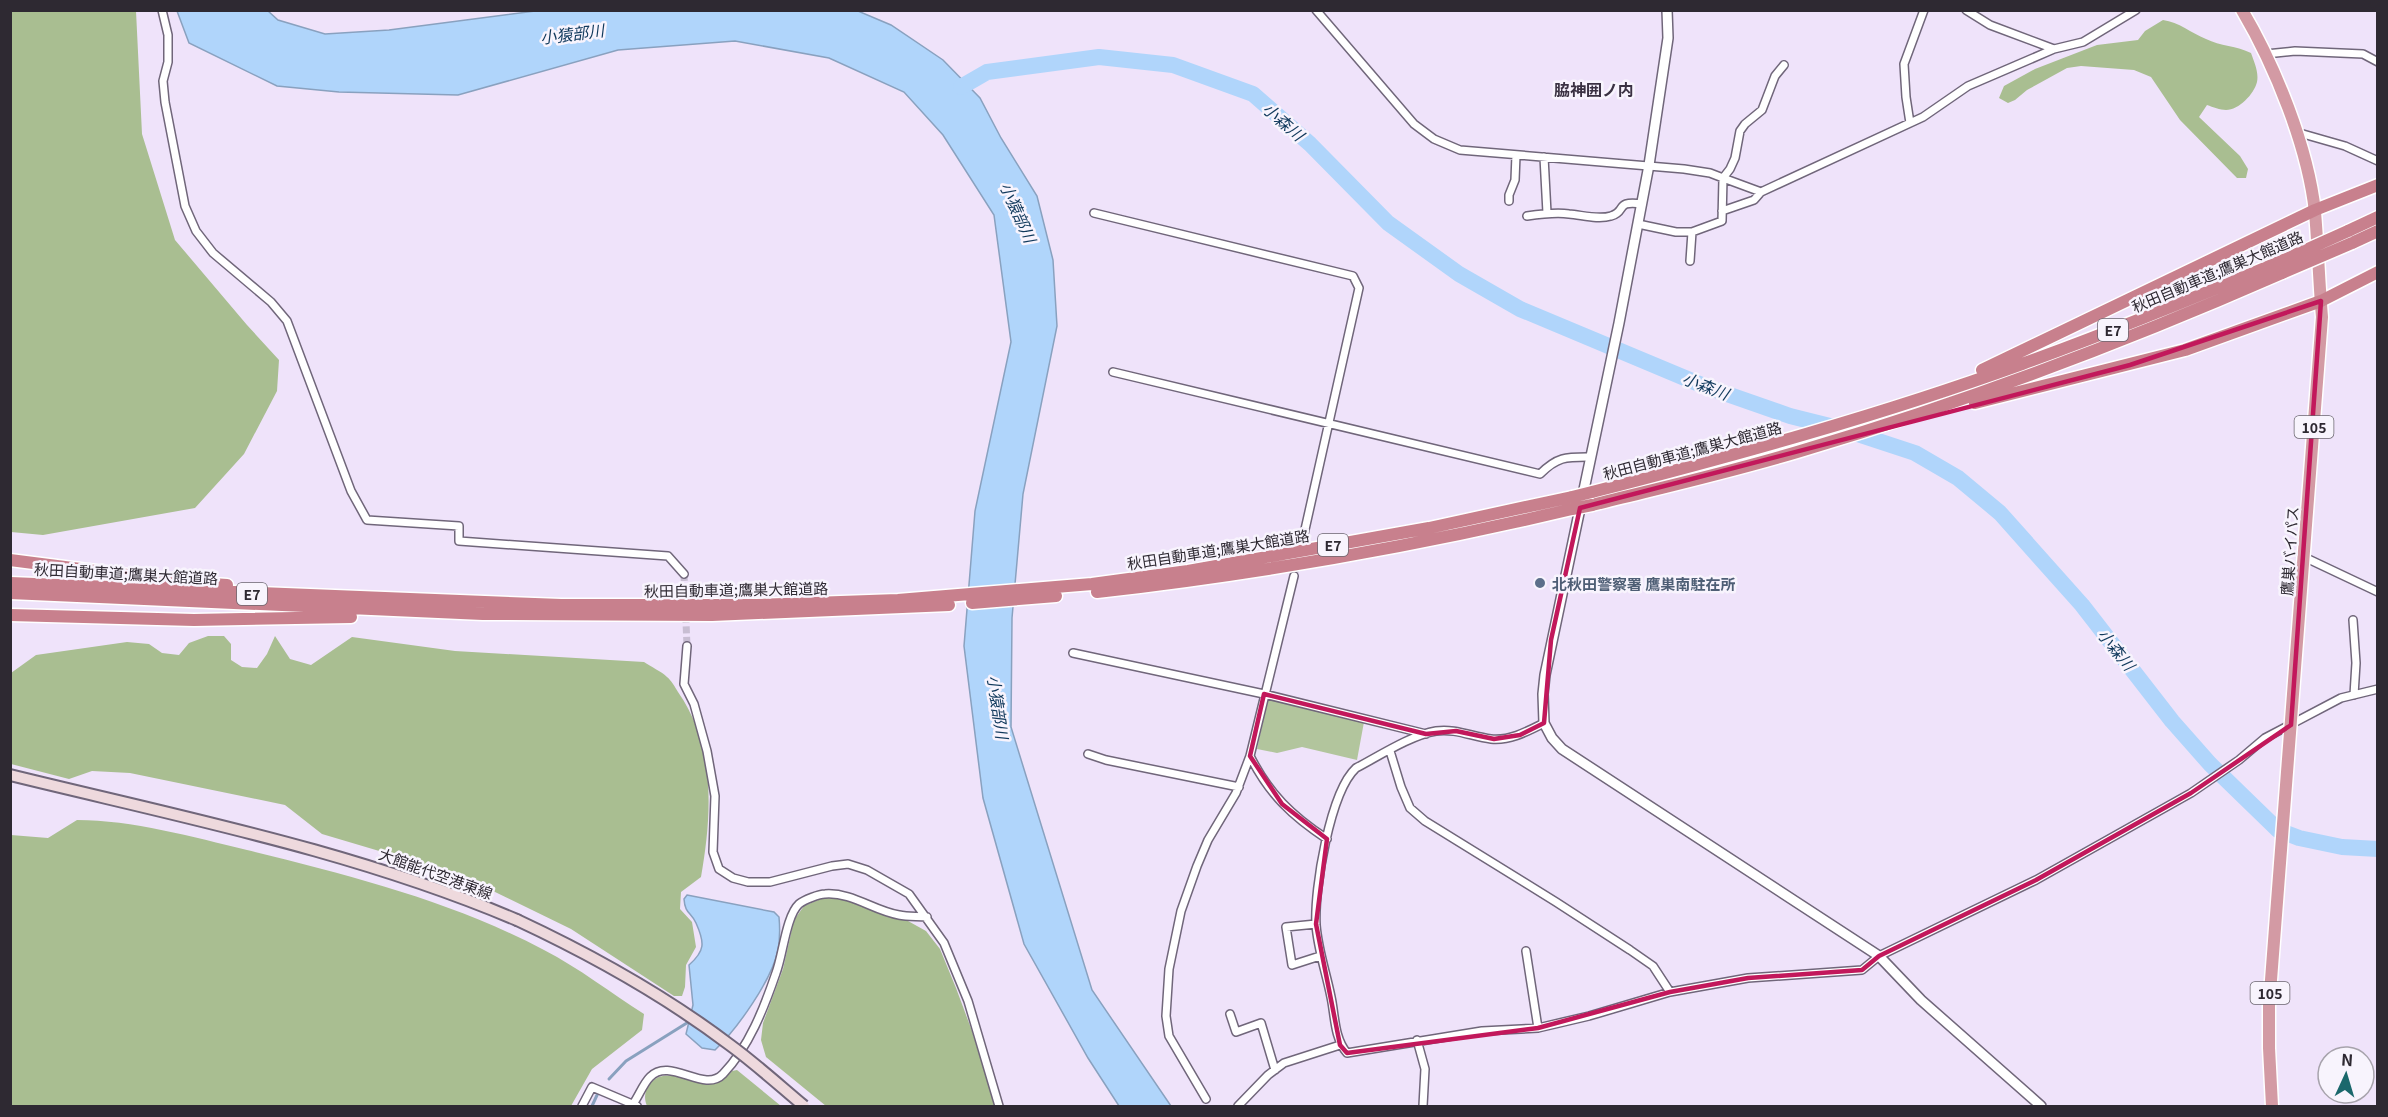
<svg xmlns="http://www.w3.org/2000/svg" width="2388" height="1117" font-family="Georgia,'Noto Sans JP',serif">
	<rect width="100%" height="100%" fill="#efe3fa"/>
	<path fill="#b2c59d" d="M1268,699L1364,722L1357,760L1302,747L1277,753L1257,749Z"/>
	<path fill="#a9be91" d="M11,10L136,11L142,134L175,240L247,325L279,360L277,391L244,454L195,508L43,535L11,532Z
		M2163,20C2179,22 2191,33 2206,39C2220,46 2237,46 2251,53C2254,62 2259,72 2257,82C2254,94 2239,110 2226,110C2220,110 2213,107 2207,105L2199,117L2240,156L2248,169L2246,178H2237L2180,120L2151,77L2134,70L2081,66L2067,68L2027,90L2015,100L2008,103L1999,98L2004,86L2035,69L2097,45L2138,40L2145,31Z
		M208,636H224L231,644V660L242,667L257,668L267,654L275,636L290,659L311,665L352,637L455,651L644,662C651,667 661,671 667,677C671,680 675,687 678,692C716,746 712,815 701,877L681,892L680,909L692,922L696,947L686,965L685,987L682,996H674L571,929L460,875L322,834L285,805L130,773L92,771L69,779L11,764V673L36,655L127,642L149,644L162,653L179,655L189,643Z
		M77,820C132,820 193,837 247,850C348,875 452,901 544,950C579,968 611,993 644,1014L642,1030L592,1069L571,1106H11V835L48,838Z
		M823,898L846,899L887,916L908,921L926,931L940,949L956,988L972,1031L995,1106H826L766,1057L761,1040L763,1023L783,969L794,920L804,906Z
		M737,1070L781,1106H647C644,1099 644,1091 650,1084C664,1065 692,1084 712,1082C721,1082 727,1077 732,1071Z"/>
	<path fill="#b0d5fb" stroke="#89a1bf" stroke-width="1.5" d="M543,10L858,11L891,25L943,60L980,98L1001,138L1037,196L1053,260L1057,326L1023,494L1012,618L1011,727L1092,990L1171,1106H1119L1088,1058L1024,944L983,798L964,646L975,511L1011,342L994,215L943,135L904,92L829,58L735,41L618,50L458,95L339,92L277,86L189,43L177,11H268L278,20L325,34L389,30Z
		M687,895L774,912L779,917C780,928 780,939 778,950C772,980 737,1029 715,1050L702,1048L686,1034L693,1005L689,965C705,951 705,943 696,923C691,912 685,914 684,899Z"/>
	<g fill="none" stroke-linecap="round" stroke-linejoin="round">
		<path stroke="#89a1bf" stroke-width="3" d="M609,1079L626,1061L690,1021
			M592,1106L598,1093"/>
		<path stroke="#b0d5fb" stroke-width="16" d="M961,87L987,72L1099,57L1173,65L1253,94L1310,144L1388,223L1459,274L1520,309L1704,386L1790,416L1842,429L1915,453L1958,478L2000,513L2082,605L2172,721L2210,764L2278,830L2299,838L2342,847L2378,849"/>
		<path stroke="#c8bed2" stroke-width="7" stroke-dasharray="7 3.5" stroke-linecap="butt" d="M684,574L687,646
			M1294,576L1304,534"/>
		<defs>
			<path id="minor" d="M162,10L168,35V62L163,81L165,102L185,206L196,231L213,253L271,302L287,321L351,491L367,520L459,526V541L668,556L684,574
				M1316,10L1414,124L1434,139L1460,150L1684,169L1710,173L1723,178L1722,221L1692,232L1690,261
				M1966,10L1990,25L2054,49
				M2266,54L2295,51L2363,54L2378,62
				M1784,65L1775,76L1762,110L1745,124L1740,131L1735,158L1730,169L1723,178L1761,192L1923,117L1968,86L2054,49L2083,42L2136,10
				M1910,123L1906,97L1904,64L1924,10
				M2296,132L2345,146L2378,161
				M1544,157L1547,213
				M1509,201V195L1515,180L1516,155
				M1722,211L1754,200L1761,192
				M1094,213L1353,276L1359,288L1304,534
				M1527,216C1541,214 1555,212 1569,214C1582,215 1598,220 1611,216C1627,212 1614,200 1642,204
				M1638,224L1676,232H1692
				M1113,372L1540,474C1558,456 1567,457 1591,457
				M2304,557L2378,592
				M2353,620L2356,663L2354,695
				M687,646L684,684L694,704L707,751L715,796L713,852L719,869L733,878L748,882H770L832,866L848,864L867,870L909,894L944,943L968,1001L999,1106
				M1073,653L1264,694L1426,734
				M1544,723C1528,731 1510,741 1491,739C1473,737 1455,728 1436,731C1411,735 1379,756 1356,768C1330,792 1314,889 1316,925C1318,950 1326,972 1331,997C1335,1015 1334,1038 1347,1053L1482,1031L1538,1028L1589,1016L1670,992L1748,978L1862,970L1879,956L2036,880L2191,793L2239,760L2265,738L2341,698L2378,689
				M1390,751L1401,787L1410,808L1425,821L1556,902L1630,950L1653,966L1670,992
				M1088,754L1106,760L1239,787
				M1250,756C1269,794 1292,816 1327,839
				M1316,924L1286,927L1292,965L1320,956
				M1526,951L1538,1028
				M1230,1014L1236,1032L1261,1023L1275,1070
				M1417,1040L1425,1069L1423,1106
				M1206,1099L1169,1036L1166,1016L1169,969L1181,911L1197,866L1208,840L1236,793L1250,756L1294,576
				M633,1104C639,1096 643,1084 650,1077C670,1056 704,1094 723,1074C749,1047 764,1008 776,973C783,955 786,916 799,904C804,900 819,894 825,894C852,892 874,911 899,915C908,917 918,916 927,917
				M582,1106L592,1087L637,1106
				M1238,1106L1268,1075L1284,1063L1340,1045"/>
			<path id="tertiary" d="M1667,10L1668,38L1649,165L1619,323L1545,675L1543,694L1544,723L1552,738L1562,749L1879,956L1921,1000L2041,1106"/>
			<path id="secondary" d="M10,775C181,817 355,851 517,920"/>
			<path id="trunk" d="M2242,10C2275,66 2308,147 2315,212C2318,247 2319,282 2322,317L2269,1006V1048L2272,1106"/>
			<path id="motorway" d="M2348,231L2378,217
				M2352,243L2378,231
				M1982,370L2315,210L2378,185
				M1975,403L2185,350L2321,301L2378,272
				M1592,492C1737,455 1881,415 2022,364C2108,333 2194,298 2279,262
				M1592,505C1664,487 1736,471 1807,449C1969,401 2127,341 2282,273
				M10,560L182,582L227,585
				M10,583L561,605H756L898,600L1092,584L1188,571L1429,528L1572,497
				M1097,592C1257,574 1416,546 1572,509
				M10,593L483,614L712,615L949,605
				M972,603L1056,596
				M10,615L194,620L351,617"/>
		</defs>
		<use href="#minor" stroke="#70667a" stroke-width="10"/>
		<use href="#tertiary" stroke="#70667a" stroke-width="12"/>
		<use href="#secondary" stroke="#70667a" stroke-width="14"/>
		<use href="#trunk" stroke="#fff" stroke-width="15"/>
		<use href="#motorway" stroke="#fff" stroke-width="15"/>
		<use href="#minor" stroke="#fff" stroke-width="7"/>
		<use href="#tertiary" stroke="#fff" stroke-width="9"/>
		<use href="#secondary" stroke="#eed9dd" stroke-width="10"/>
		<use href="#trunk" stroke="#d39aa4" stroke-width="12"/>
		<use href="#motorway" stroke="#c8808d" stroke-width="12"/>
		<defs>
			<path id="secondary-bridge" d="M517,920C592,955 664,995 730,1045C756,1064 780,1086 804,1106"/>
			<path id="motorway-bridge" d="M2279,262L2348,231
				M2282,273L2352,243
				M1572,497L1592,492
				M1572,509L1592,505"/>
		</defs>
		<use href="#secondary-bridge" stroke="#70667a" stroke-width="14" stroke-linecap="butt"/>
		<use href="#motorway-bridge" stroke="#fff" stroke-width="15" stroke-linecap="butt"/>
		<use href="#secondary-bridge" stroke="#eed9dd" stroke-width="10"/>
		<use href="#motorway-bridge" stroke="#c8808d" stroke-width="12"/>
	</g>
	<path fill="none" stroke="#c2185b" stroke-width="4.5" stroke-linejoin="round" d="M2321,301L2291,725L2191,793L2036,880L1879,956L1862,970L1748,978L1670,992L1538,1028L1347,1053L1340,1045L1316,924L1327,839L1282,804L1250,756L1264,694L1426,734L1456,731L1494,739L1520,735L1544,723L1551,640L1580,508L2130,365Z"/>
	<circle fill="#5c6f8a" stroke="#f8f4fd" stroke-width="2" cx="1540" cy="583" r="6"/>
	<g text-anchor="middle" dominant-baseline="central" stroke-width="5" stroke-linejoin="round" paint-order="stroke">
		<g fill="#f8f4fd" stroke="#6b666f" stroke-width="1.5">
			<rect x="2098" y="319" width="30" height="22" rx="4.5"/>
			<rect x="2294.5" y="416" width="39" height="22" rx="4.5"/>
			<rect x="1318" y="534" width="30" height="22" rx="4.5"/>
			<rect x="237" y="583" width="30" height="22" rx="4.5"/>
			<rect x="2250.5" y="982" width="39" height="22" rx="4.5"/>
		</g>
		<g font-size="14" font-weight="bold" fill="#2e2932">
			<text x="2113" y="330">E7</text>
			<text x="2314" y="427">105</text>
			<text x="1333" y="545">E7</text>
			<text x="252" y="594">E7</text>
			<text x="2270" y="993">105</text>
		</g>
		<g font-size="15" fill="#2e2932" stroke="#f8f4fd">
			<text transform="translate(2217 271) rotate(-23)">秋田自動車道;鷹巣大館道路</text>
			<text transform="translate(1692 450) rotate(-15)">秋田自動車道;鷹巣大館道路</text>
			<text transform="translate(1218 549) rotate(-9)">秋田自動車道;鷹巣大館道路</text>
			<text transform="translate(2289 551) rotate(-86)">鷹巣バイパス</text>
			<text transform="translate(126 573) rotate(3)">秋田自動車道;鷹巣大館道路</text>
			<text transform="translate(736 589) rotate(-1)">秋田自動車道;鷹巣大館道路</text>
			<text transform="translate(436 873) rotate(20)">大館能代空港東線</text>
		</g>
		<g font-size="15" font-weight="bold" fill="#4e5e75" stroke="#f8f4fd" text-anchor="start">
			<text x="1552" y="583">北秋田警察署 鷹巣南駐在所</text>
		</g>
		<g font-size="16" font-style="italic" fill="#10395c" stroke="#f8f4fd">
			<text transform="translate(572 33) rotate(-7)">小猿部川</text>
			<text transform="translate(1284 121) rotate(41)">小森川</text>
			<text transform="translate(1019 212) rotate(66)">小猿部川</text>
			<text transform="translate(1706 385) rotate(21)">小森川</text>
			<text transform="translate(2117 649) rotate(51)">小森川</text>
			<text transform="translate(999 707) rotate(82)">小猿部川</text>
		</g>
		<g font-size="16" font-weight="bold" fill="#3b3243" stroke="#f8f4fd">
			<text x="1594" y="89">脇神囲ノ内</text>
		</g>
	</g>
	<rect width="2388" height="1117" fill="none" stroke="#2e2932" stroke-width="24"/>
	<g transform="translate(2346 1075) rotate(4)"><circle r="28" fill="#f8f4fd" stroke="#a7a3ac" stroke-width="1.5"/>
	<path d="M0-4.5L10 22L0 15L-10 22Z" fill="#1b686c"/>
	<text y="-9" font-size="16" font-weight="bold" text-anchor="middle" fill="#2e2932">N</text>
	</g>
</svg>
